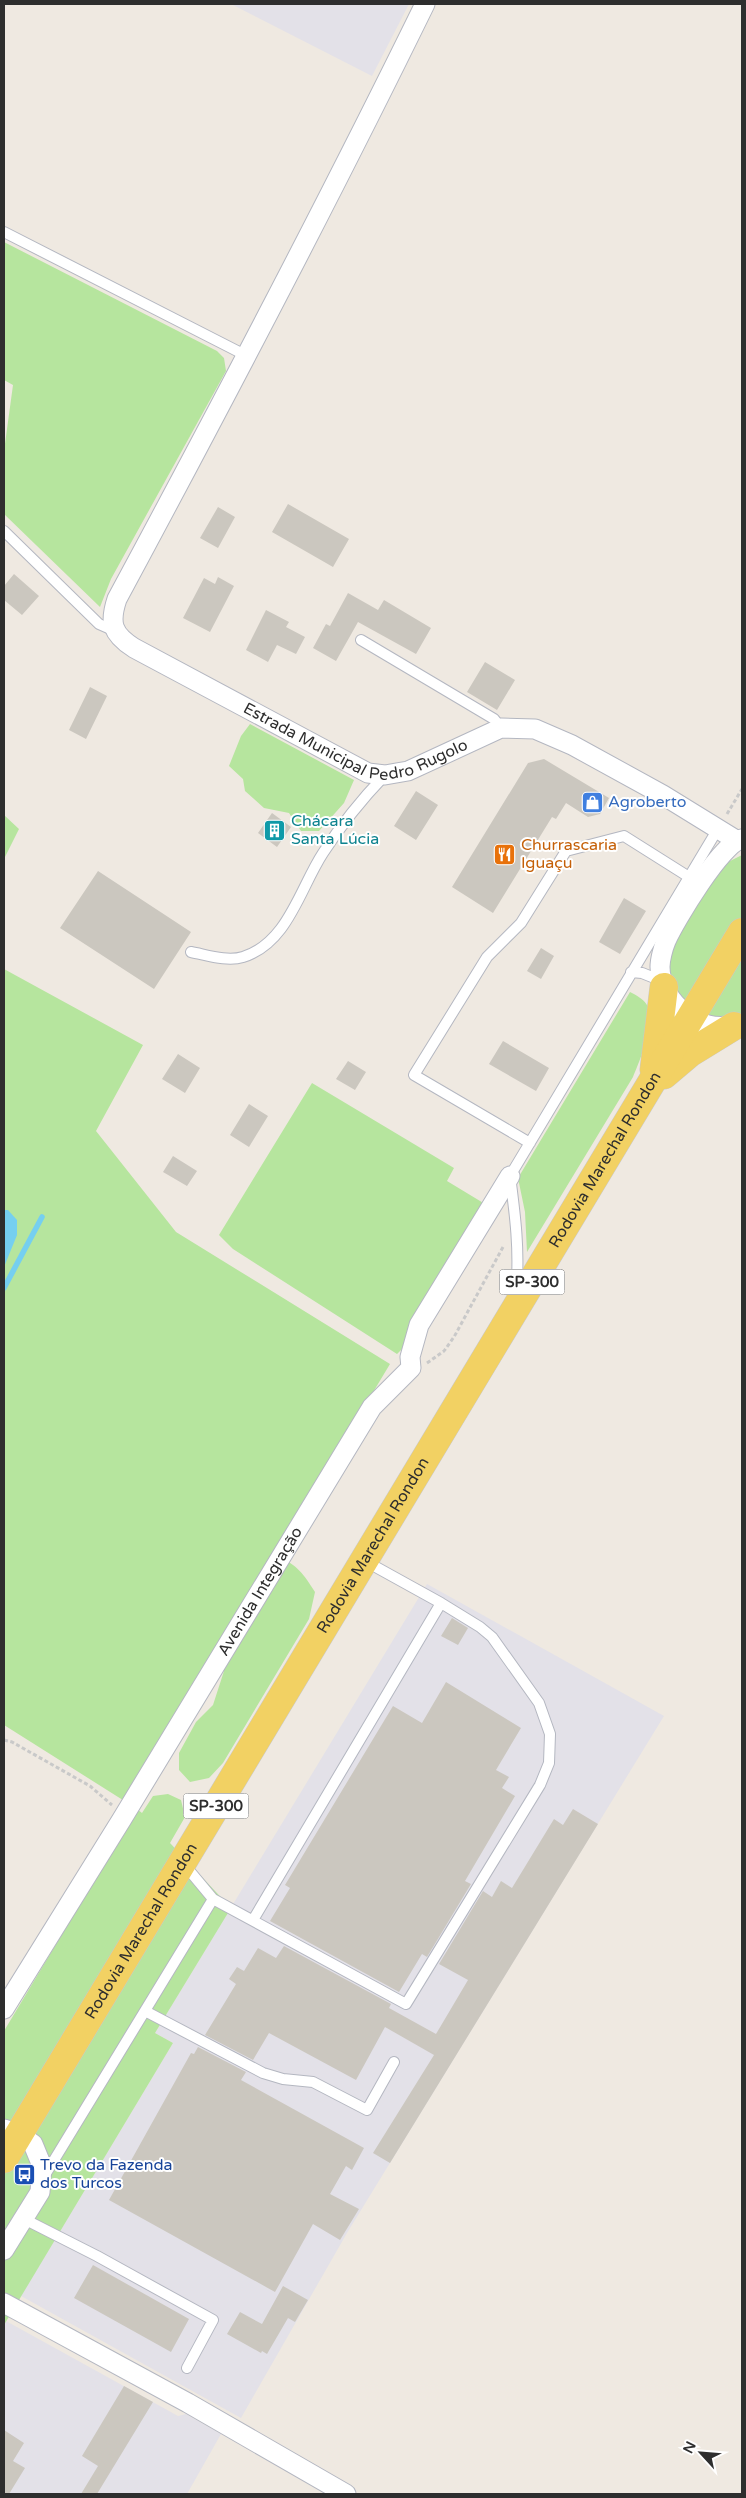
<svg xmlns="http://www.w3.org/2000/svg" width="746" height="2498" font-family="'Varela Round',sans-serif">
	<rect width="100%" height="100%" fill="#efe9e1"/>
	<path fill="#e3e1e8" d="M231,4H409L372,76Z
		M427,1584L664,1716L347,2233L241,2418L21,2296L173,2043L155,2033Z
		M6,2321L178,2416L186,2414L221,2434L187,2494H4V2325Z"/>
	<path fill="#b6e59e" d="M4,242L217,351L224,358L226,371L111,579L100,607L4,514V451L13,385L4,380Z
		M250,724L354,780L344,803L319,831H301L289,813L264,808L245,791L243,779L229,766L241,736Z
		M4,815L19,829L4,859Z
		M742,855V1014L714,1019L680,998L670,977L669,962L673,946L716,873L730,861Z
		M4,969L143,1045L96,1131L176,1232L390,1364L274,1557L278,1556C298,1566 303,1573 315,1592L309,1619L223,1763L209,1778L190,1782L179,1770V1753L196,1722L213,1705L224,1671L212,1660L126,1802L4,1725Z
		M630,992C638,996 645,1000 648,1007C656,1023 639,1062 633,1077L527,1252L525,1212L518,1178Z
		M312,1083L454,1168L447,1181L485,1204L408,1343L397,1354L233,1249L219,1235Z
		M168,1794L181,1800L185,1817L170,1843L231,1908L155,2033L173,2043L4,2325V2031L137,1809L142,1813L153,1796Z"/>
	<path fill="#75cff0" d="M4,1210H8L17,1220V1235L4,1267Z"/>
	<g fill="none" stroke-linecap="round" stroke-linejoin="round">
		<path stroke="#75cff0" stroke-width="5.5" d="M4,1288L42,1217"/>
	</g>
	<path fill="#cbc7bf" d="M288,504L349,539L333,567L272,532Z
		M218,507L235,517L218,548L200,538Z
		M14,574L39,596L22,615L4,600V586Z
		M218,577L234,586L210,632L183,618L204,578L215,584Z
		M348,593L378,610L384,600L431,628L416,654L358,622L336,661L313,648L326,624L330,626Z
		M266,610L289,622L286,627L305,637L296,654L277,645L268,662L246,650Z
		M485,662L515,680L497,710L467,692Z
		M90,687L107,696L86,739L69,730Z
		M544,759L609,798L600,814L588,817L566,803L556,819L552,817L493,913L452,887L528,763Z
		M416,791L438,805L416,840L394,826Z
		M272,813L291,827L277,847L258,833Z
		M98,871L191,932L154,989L60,928Z
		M624,898L646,911L620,954L599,942Z
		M541,948L554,956L541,979L527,971Z
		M503,1041L549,1068L536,1091L489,1064Z
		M178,1054L200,1068L185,1093L162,1079Z
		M348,1061L366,1072L355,1090L336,1079Z
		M249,1104L268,1116L249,1147L230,1135Z
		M173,1156L197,1171L187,1186L163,1172Z
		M452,1618L468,1628L458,1645L441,1636Z
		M446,1682L521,1728L496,1770L509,1777L502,1788L515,1796L465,1881L471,1884L427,1957L422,1954L399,1992L270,1921L290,1888L285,1885L393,1706L422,1723Z
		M573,1809L598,1824L390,2163L373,2153L434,2055L385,2027L356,2080L269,2033L253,2060L205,2035L236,1984L229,1979L237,1967L244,1971L258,1948L276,1958L284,1946L391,2004L389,2008L436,2034L468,1980L439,1964L483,1891L492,1897L501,1881L512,1888L554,1819L563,1825Z
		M198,2047L246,2072L241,2080L364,2148L352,2170L346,2166L330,2194L359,2209L340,2240L313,2224L275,2292L109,2200L191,2053L194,2054Z
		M93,2265L189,2319L171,2352L74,2298Z
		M283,2286L308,2300L295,2322L288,2318L267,2354L262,2351L261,2353L227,2334L240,2312L262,2324Z
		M124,2386L153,2402L97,2494H81L98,2466L82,2456Z
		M4,2430L24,2443L13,2461L25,2468L9,2494H4Z"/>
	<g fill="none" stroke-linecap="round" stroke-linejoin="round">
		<defs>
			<path id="service" d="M4,232L247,356
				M4,531L99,624L115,631
				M361,640L494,719L501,728
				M191,952C207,955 227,962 243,957C288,943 300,888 323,853C341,825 362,799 385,775
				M631,972L642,973L662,981
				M530,1143L414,1075L487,957L521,923L566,851L624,836L689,877
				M516,1291C520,1252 515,1214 510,1176L719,827
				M213,1899L406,2004L540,1785L549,1763L550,1734L539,1703L492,1637L480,1627L441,1603L365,1561
				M253,1920L441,1603
				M145,2011L263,2073L283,2079L313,2082L367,2110L394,2062
				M45,2175L213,1899L183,1863
				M24,2219L97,2256L213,2320L187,2368"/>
			<g id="minor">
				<path id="s1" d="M425,4C327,204 223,402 117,599C109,623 112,634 134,648L368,773L385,775L408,771L501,728L535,729L572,745L663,795L736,840"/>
				<path d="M734,1025C715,1029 700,1025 685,1013C671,1002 660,985 660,967C660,960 663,948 666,941C675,921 722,842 742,839"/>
				<path id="s2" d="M4,2009L122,1819L372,1407L411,1368L410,1357L419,1325L510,1176"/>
				<path d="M4,2129L19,2134L33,2144L42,2166L40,2192L4,2250"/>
				<path d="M4,2303L188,2403L346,2494"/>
			</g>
			<g id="primary">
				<path d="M654,1070L664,987"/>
				<path d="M664,1075L690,1053L734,1026"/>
				<path id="s3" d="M4,2159L742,932"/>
			</g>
		</defs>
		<use href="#service" stroke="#b4b7c1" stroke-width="12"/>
		<use href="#minor" stroke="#b4b7c1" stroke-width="21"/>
		<use href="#primary" stroke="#c9c9c9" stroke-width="29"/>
		<path stroke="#c9c9c9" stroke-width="3" stroke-dasharray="4 2.5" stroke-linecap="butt" d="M727,814L742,789
			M427,1363L444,1351L454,1337L503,1247
			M4,1740L12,1742L90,1786L112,1805"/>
		<use href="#service" stroke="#fff" stroke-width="10"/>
		<use href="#minor" stroke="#fff" stroke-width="19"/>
		<use href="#primary" stroke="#f2d163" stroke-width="28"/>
	</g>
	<defs>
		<symbol id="shop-square" viewBox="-11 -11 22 22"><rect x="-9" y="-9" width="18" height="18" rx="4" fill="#3f7fe0" stroke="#fff"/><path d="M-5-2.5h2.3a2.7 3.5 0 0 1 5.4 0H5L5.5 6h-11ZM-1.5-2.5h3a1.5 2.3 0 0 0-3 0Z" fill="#fff"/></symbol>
		<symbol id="building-square" viewBox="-11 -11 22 22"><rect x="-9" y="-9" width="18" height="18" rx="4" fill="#0f9aa8" stroke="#fff"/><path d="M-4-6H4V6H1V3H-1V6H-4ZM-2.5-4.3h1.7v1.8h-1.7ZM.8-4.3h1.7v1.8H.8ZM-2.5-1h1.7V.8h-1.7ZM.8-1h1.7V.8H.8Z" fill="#fff"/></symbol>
		<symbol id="restaurant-square" viewBox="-11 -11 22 22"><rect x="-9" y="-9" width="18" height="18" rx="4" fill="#e8710a" stroke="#fff"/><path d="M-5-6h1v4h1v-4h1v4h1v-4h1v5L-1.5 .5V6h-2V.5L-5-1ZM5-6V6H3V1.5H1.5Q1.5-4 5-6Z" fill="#fff"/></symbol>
		<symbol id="bus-square" viewBox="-11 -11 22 22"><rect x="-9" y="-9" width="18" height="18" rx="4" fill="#1a4fb4" stroke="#fff"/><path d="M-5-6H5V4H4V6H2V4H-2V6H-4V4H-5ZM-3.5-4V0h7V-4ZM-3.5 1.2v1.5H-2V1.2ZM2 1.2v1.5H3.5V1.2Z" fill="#fff"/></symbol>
	</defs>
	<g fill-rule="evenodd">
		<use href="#shop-square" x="580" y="790" width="25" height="25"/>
		<use href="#building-square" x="262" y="818" width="25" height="25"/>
		<use href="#restaurant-square" x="492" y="842" width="25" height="25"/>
		<use href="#bus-square" x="12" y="2162" width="25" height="25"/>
	</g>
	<g text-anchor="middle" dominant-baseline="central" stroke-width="4" stroke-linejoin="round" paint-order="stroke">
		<g fill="#fff" stroke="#6d6d6d" stroke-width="1">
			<rect x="499.5" y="1269.5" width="65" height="25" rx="4"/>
			<rect x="183.5" y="1793.5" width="65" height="25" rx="4"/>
		</g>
		<g font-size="15" font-weight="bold" fill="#2e2e2e">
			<text x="532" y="1282">SP-300</text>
			<text x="216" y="1806">SP-300</text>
		</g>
		<g font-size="16" fill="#2e2e2e" stroke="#fff">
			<text stroke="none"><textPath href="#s1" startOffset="976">Estrada Municipal Pedro Rugolo</textPath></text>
			<text stroke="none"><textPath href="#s3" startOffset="1166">Rodovia Marechal Rondon</textPath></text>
			<text stroke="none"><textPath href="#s3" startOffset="716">Rodovia Marechal Rondon</textPath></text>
			<text stroke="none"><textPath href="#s2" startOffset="490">Avenida Integração</textPath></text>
			<text stroke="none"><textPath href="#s3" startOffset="266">Rodovia Marechal Rondon</textPath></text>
		</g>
		<g font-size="16" fill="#366cbe" stroke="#fff" text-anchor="start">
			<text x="608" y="802">Agroberto</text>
		</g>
		<g font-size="16" fill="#0d838f" stroke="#fff" text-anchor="start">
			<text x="291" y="821">Chácara<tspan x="291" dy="18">Santa Lúcia</tspan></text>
		</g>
		<g font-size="16" fill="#c56008" stroke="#fff" text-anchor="start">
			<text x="521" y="845">Churrascaria<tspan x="521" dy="18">Iguaçu</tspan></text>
		</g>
		<g font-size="16" fill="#164399" stroke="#fff" text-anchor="start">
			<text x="40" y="2165">Trevo da Fazenda<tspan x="40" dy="18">dos Turcos</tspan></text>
		</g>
	</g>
	<rect width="746" height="2498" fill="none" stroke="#2e2e2e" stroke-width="10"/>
	<g transform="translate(701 2453) rotate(296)" stroke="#ffffff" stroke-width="4" paint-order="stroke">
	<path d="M0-4L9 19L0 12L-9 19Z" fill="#2e2e2e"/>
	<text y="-8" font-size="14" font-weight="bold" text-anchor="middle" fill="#2e2e2e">N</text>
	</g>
</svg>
